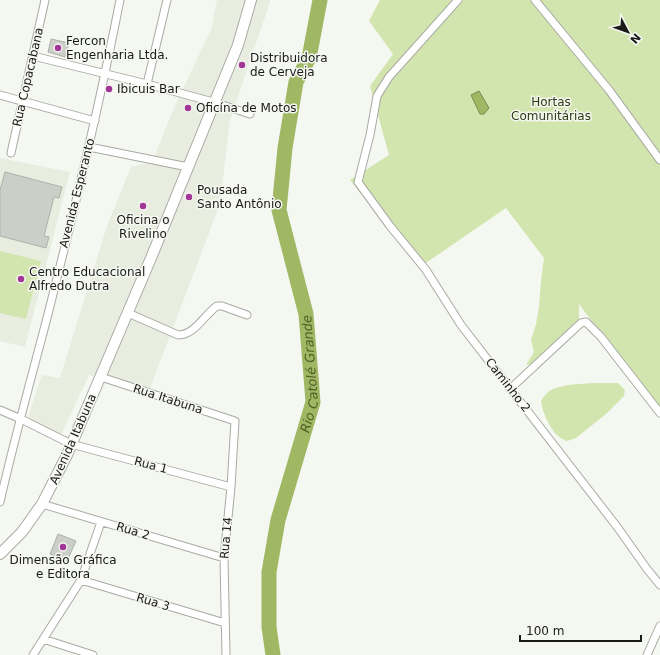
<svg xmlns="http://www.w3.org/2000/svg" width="660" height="655" font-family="'DejaVu Sans',sans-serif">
	<rect width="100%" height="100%" fill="#f5f7f1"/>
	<path fill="#e8eddf" d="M217,0H270L268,8L230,120L220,204L147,396L89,375L60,437L28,417L42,375L60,378L107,226L131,167L152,162L177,101L211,30Z
		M0,158L70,172L25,347L0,341Z"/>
	<path fill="#d3e5ae" d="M380,0H660V413L579,304V327C561,349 555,358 526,365L534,352L531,340L536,324L539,307L541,281L544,258L506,208L420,267L350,180L389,155L370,86L393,54L369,21Z
		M0,251L41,261L26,319L0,313Z
		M595,383H618L625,390L624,396L606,414L576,438L567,441C564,440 560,438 558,436C550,429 542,411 541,401C543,398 545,395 547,393C556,384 583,384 595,383Z"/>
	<path fill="#a0b864" stroke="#78894e" d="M479,91L489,108L484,114H480L471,95Z"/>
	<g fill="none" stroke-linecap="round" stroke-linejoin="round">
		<path stroke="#a0b864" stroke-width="15" id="s1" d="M273,655L269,627V572L278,520L313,402L306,314L279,210L285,148L296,82L309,58L320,0"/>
	</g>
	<path fill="#cccfc8" stroke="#aeb1aa" d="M51,39L69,43L65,57L48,52Z
		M5,172L62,187L59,198L54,197L44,236L49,237L46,248L0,236V190Z
		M58,534L76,541L67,561L50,554Z"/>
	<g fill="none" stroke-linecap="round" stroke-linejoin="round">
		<defs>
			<path id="minor" d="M458,0L389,77L377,96L370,135L358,182L390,226L426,270L461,325L618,528L647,569L660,585
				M535,0L609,90L660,160
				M33,56L147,84L213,102L250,114
				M147,84L167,0
				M0,95L95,121
				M89,147L188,167
				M11,153L45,0
				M128,313L178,335C195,335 204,315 217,306H222L247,315
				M101,377L235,421L231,487L224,558L226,655
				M511,388L581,323L586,322L601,337L660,413
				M0,410L21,419L71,444L231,487
				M0,502C14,440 31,379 47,318C74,212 99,107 120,0
				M42,504L224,558
				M81,580L225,623
				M43,639L93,655
				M33,655L81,580L101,522
				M647,655L660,626"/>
			<path id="secondary" d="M0,554L22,532L42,504L67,455L151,258L238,45L251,0"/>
		</defs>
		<use href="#minor" stroke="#a8aaa4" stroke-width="9"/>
		<use href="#secondary" stroke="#a8aaa4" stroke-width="12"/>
		<use href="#minor" stroke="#fff" stroke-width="7"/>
		<use href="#secondary" stroke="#fff" stroke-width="10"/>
	</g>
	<g fill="#a23696" stroke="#f5f7f1" stroke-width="1.5">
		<circle cx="58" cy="48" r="4"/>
		<circle cx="242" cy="65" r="4"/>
		<circle cx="109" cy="89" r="4"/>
		<circle cx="188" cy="108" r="4"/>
		<circle cx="189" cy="197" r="4"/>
		<circle cx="143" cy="206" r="4"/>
		<circle cx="21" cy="279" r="4"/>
		<circle cx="63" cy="547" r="4"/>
	</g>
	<g text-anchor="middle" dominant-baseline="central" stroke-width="3" stroke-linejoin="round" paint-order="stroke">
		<g font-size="12" fill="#1a1b19" stroke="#f5f7f1" text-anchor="start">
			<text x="66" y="41">Fercon<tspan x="66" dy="14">Engenharia Ltda.</tspan></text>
			<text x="250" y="58">Distribuidora<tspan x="250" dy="14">de Cerveja</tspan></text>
			<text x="117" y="89">Ibicuis Bar</text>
			<text x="196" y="108">Oficína de Motos</text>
			<text x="197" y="190">Pousada<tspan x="197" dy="14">Santo Antônio</tspan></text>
			<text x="143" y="220" text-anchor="middle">Oficina o<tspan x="143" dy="14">Rivelino</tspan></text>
			<text x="29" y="272">Centro Educacional<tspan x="29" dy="14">Alfredo Dutra</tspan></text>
			<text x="63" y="560" text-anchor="middle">Dimensão Gráfica<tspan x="63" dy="14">e Editora</tspan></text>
		</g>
		<g font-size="12" fill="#1a1b19" stroke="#f5f7f1">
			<text transform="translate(28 77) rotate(-77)">Rua Copacabana</text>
			<text transform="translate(77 193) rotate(-76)">Avenida Esperanto</text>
			<text transform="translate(508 385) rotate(52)">Caminho 2</text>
			<text transform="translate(168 399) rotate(18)">Rua Itabuna</text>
			<text transform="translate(73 439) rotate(-66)">Avenida Itabuna</text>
			<text transform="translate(151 465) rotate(15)">Rua 1</text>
			<text transform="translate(133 531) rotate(17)">Rua 2</text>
			<text transform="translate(226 538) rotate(-85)">Rua 14</text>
			<text transform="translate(153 602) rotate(17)">Rua 3</text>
		</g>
		<g font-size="12" fill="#303a16" stroke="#f5f7f1">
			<text x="551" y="102">Hortas<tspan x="551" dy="14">Comunitárias</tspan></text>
		</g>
		<g font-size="13" font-style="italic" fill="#4f5f23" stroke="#f5f7f1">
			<text stroke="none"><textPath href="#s1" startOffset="287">Rio Catolé Grande</textPath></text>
		</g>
	</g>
	<g transform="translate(628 32) rotate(131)" stroke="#f5f7f1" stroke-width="3" paint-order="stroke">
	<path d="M0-3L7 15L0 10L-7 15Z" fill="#1a1b19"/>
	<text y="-6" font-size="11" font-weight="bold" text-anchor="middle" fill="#1a1b19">N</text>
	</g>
	<path d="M520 635v6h121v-6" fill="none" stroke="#1a1b19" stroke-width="2"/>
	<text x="526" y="635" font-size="12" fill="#1a1b19" stroke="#f5f7f1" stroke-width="3" paint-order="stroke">100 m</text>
</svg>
